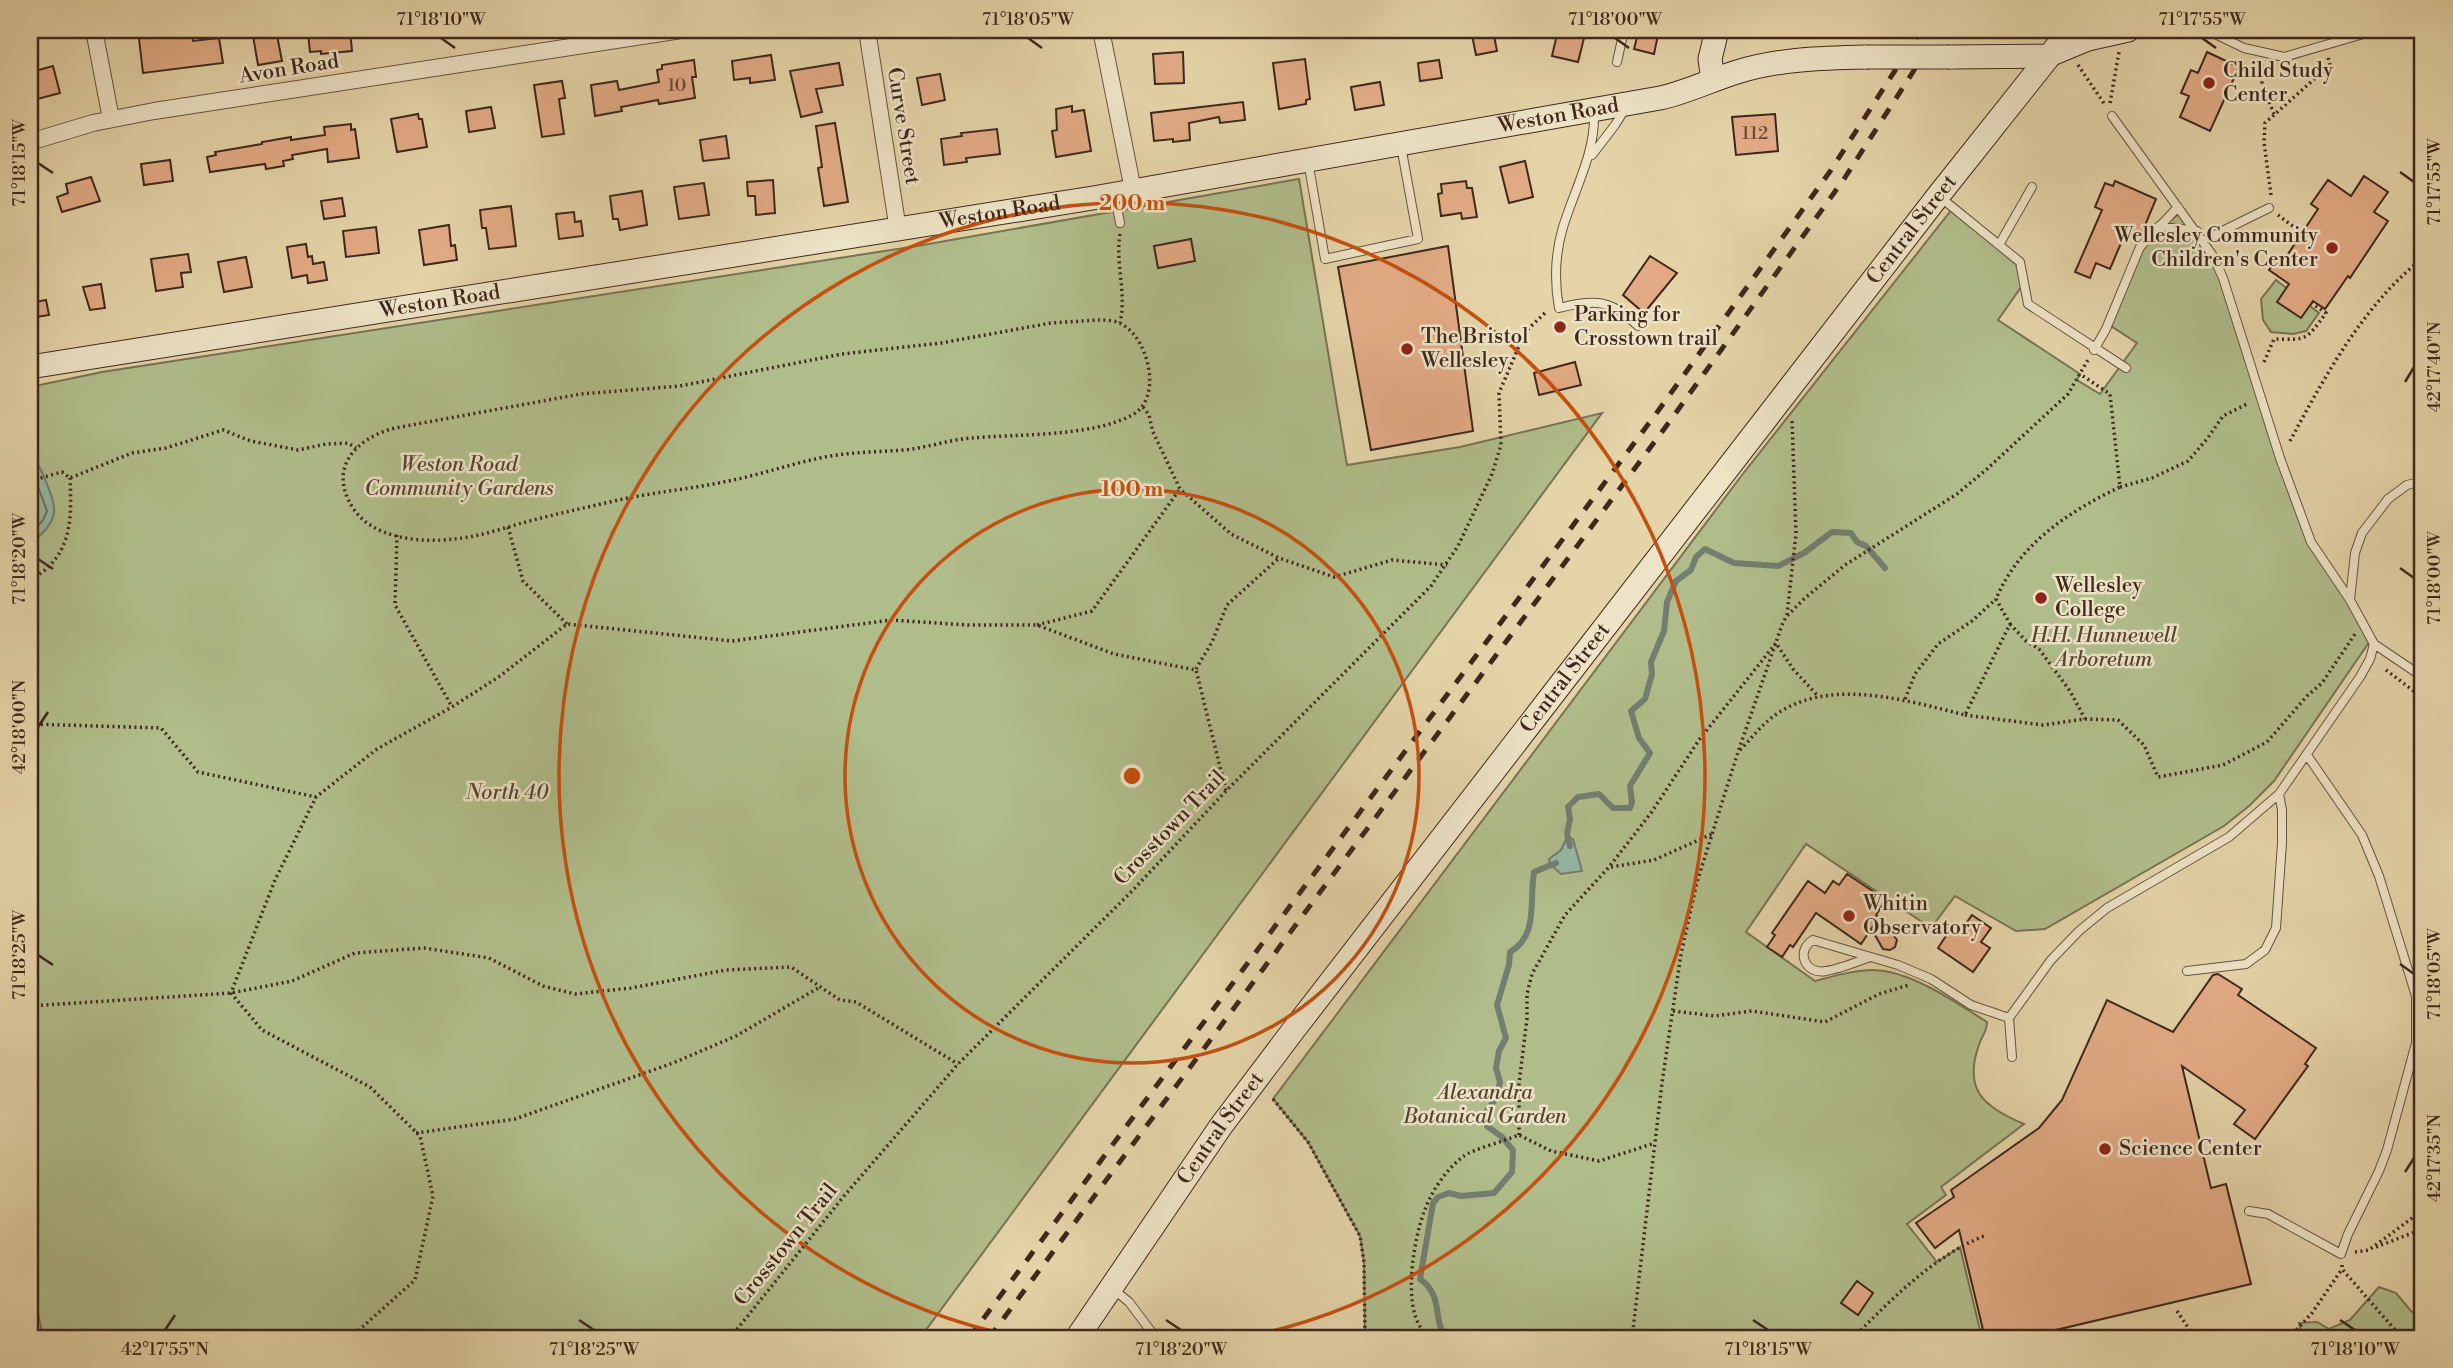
<svg xmlns="http://www.w3.org/2000/svg" width="2453" height="1368" font-family="'Libre Bodoni',serif">
	<rect width="100%" height="100%" fill="#e4d4a8"/>
	<filter id="stains"><feTurbulence type="fractalNoise" baseFrequency=".00286" numOctaves="4"/><feColorMatrix values="0 0 0 0 .2 0 0 0 0 .09 0 0 0 0 .02 0 0 0 .5 -.17"/></filter>
	<radialGradient id="worn" r=".72"><stop offset=".6" stop-color="#630" stop-opacity="0"/><stop offset="1" stop-color="#630" stop-opacity=".3"/></radialGradient>
	<path fill="#b0bd8b" stroke="#787254" stroke-width="2" d="M1299,179L1347,465L1460,447L1602,413L920,1338H43L30,1272V387L102,372L917,246Z
		M1953,208L2020,262L2024,283L1998,320L2080,374L2077,380L2100,394L2137,343L2108,324L2140,247L2157,230L2182,212L2213,256L2311,542L2372,638L2274,781L2249,806L2224,826L2045,929L2016,931L1955,896L1931,928L1806,844L1746,932L1815,981C1834,976 1855,970 1874,970C1911,971 1957,1003 1987,1022C1987,1031 1983,1034 1980,1042C1962,1089 1983,1107 2024,1124L1941,1187L1946,1195L1907,1224L1937,1262L1960,1247L1982,1338H1365L1364,1262L1360,1236L1308,1142L1273,1099L1742,475Z
		M2276,280L2319,313L2306,331L2293,334L2271,332L2263,320L2261,299Z
		M2379,1287L2396,1293L2411,1311L2423,1320V1338H2302L2299,1323L2317,1322L2329,1329L2350,1320Z"/>
	<path fill="#95b8a7" stroke="#737e70" stroke-width="2" d="M30,451C38,461 56,500 54,513C52,525 40,537 30,543Z
		M1567,837L1573,839L1582,871L1561,874L1550,864L1549,859L1561,850Z"/>
	<g fill="none" stroke-linecap="round" stroke-linejoin="round">
		<path stroke="#6a7062" stroke-width="2" d="M30,465L47,511L43,520L30,535"/>
		<path stroke="#737e70" stroke-width="6" d="M1570,846L1567,834L1570,819L1568,807L1578,797L1599,794L1613,808H1630L1632,802L1630,786L1650,753L1639,738L1631,711L1645,699L1652,674L1651,662L1664,631L1667,602L1676,581L1691,570L1696,557L1705,549L1734,563L1778,566L1804,553L1832,532L1851,533L1857,542L1866,546L1885,568
			M1446,1338C1432,1318 1444,1296 1420,1279L1433,1203L1438,1197L1449,1193L1461,1196L1494,1193L1512,1172L1513,1150L1502,1137L1487,1126L1486,1112L1496,1098L1500,1082L1496,1068L1499,1051L1506,1038L1497,1005L1509,965L1510,952C1539,936 1529,900 1534,872L1556,863"/>
	</g>
	<path fill="#e2ab85" stroke="#3f271d" stroke-width="2" d="M138,30H191L193,41L219,38L223,63L143,73Z
		M252,30H276L282,61L258,65Z
		M317,30H350L352,51L321,54V51L310,52L308,33L317,32Z
		M1471,30H1493L1497,51L1476,55Z
		M1558,30H1586L1578,62L1552,56Z
		M1639,30H1659L1654,54L1634,49Z
		M1183,52L1184,83L1155,84L1153,54Z
		M2207,52L2239,67L2210,131L2180,117L2189,96L2181,93L2191,70L2198,73Z
		M771,55L775,80L750,83V78L734,80L732,61Z
		M1305,59L1310,99L1306,100V104L1279,109L1273,63Z
		M694,60L696,77H692L695,98L659,104L658,100L621,107L622,111L595,116L591,85L617,81L619,90L659,82L657,70L662,69V65Z
		M1439,60L1442,78L1420,81L1418,63Z
		M839,63L843,85L816,89L822,112L801,117L790,71Z
		M53,66L60,93L30,101V75L36,74L35,71Z
		M940,74L945,100L922,105L917,78Z
		M562,81L565,98L559,99L564,134L542,137L534,85Z
		M1380,82L1384,105L1355,110L1351,87Z
		M1243,102L1245,120L1220,123L1219,117L1189,123L1190,140L1173,142V139L1154,141L1151,113Z
		M1072,106V112L1084,110L1091,151L1056,157L1052,131L1057,130L1056,109Z
		M491,107L495,128L469,132L466,111Z
		M418,114L419,119H422L427,147L397,152L391,119Z
		M1775,114L1778,151L1736,155L1732,117Z
		M835,123L848,202L824,206L818,168L822,167L816,126Z
		M351,124V130L355,129L359,158L328,162L327,149L292,155L293,159L283,161L284,166L266,169L265,164L210,172L207,157L216,155L215,152L262,144V142L291,137V140L325,135L324,127Z
		M997,129L1000,154L966,158L967,162L944,165L941,139L962,136L961,133Z
		M726,136L729,158L703,161L700,140Z
		M170,160L173,181L144,185L141,164Z
		M1525,161L1533,197L1509,203L1500,167Z
		M2364,176L2388,192L2374,212L2388,221L2350,278L2348,276L2325,309L2313,301L2301,318L2277,302L2289,284L2269,270L2278,256L2284,260L2318,209L2311,204L2328,180L2351,196Z
		M91,177L100,201L62,212L57,197L68,193L66,184Z
		M773,180L775,213L756,215L755,196H748L747,182Z
		M1466,181L1467,188H1472L1477,217L1462,219L1461,213L1441,216L1438,194L1442,193L1441,184Z
		M2115,181L2156,199L2141,235L2127,229L2110,269L2096,263L2090,278L2075,272L2102,210L2095,207L2105,183L2113,186Z
		M704,183L709,215L679,219L674,187Z
		M642,191L647,225L620,230L618,219H613L610,196Z
		M342,198L345,216L324,219L321,201Z
		M511,206L516,246L489,249L486,228H482L480,210Z
		M574,212L575,222L581,221L583,236L559,239L556,214Z
		M449,225L451,246L455,245L457,260L424,265L419,230Z
		M376,227L379,253L346,257L343,231Z
		M1191,239L1195,261L1158,268L1154,246Z
		M306,244L308,257L312,256L313,264L324,262L327,280L308,283L307,275L292,278L287,247Z
		M1448,246L1473,431L1371,450L1338,267Z
		M188,254L191,272L181,273L183,287L156,291L151,259Z
		M1650,256L1677,273L1644,313L1623,295Z
		M246,257L252,287L224,292L218,262Z
		M101,284L105,308L90,310L83,287Z
		M46,300L49,315L30,318V303Z
		M1575,362L1581,385L1539,395L1534,373Z
		M1847,874L1886,900L1876,915L1879,917L1861,944L1816,913L1793,947L1790,945L1782,957L1767,947L1775,935L1772,933L1808,881L1825,893L1833,881L1839,885Z
		M1972,915L1991,928L1981,942L1990,948L1973,972L1938,948L1954,924L1962,929Z
		M1872,930L1893,935L1897,940L1895,947L1890,950L1883,949Z
		M2218,974L2242,989L2238,995L2316,1048L2305,1064L2308,1066L2255,1139L2234,1124L2245,1110L2182,1066L2211,1188L2226,1184L2251,1284L2022,1338H1985L1959,1230L1935,1248L1916,1223L1954,1197L1951,1190L2039,1128L2062,1100L2107,1000L2173,1032L2213,975Z
		M1857,1281L1873,1293L1858,1315L1841,1303Z"/>
	<g fill="none" stroke-linecap="round" stroke-linejoin="round">
		<defs>
			<path id="lane" d="M2212,30L2217,35L2244,48L2284,57L2377,30
				M1617,62L1624,30
				M1594,111C1596,152 1575,188 1563,227C1555,254 1554,280 1559,308C1594,299 1611,299 1638,326
				M2112,116L2213,256L2223,278L2280,458L2311,542L2350,600L2374,644L2423,677
				M1592,155L1615,125L1625,109
				M1308,161L1325,259L1418,239L1401,146
				M1115,197L1120,223
				M1940,197L2020,262L2028,304L2126,368
				M2159,226L2197,231
				M2204,240L2269,208
				M1999,245L2032,187
				M2094,350L2106,329L2140,247L2178,207
				M2350,600L2355,553L2362,533L2388,499L2407,485L2423,481
				M1870,957C1856,962 1840,969 1826,971C1805,975 1795,951 1813,940L1898,965L1931,979L1971,1005L2009,1018L2051,960L2079,931L2107,908L2229,837L2279,794L2360,677L2370,659L2374,644
				M2187,971L2246,964L2265,950L2276,928L2282,843V810L2279,794
				M2009,1018L2012,1057
				M2249,1211L2268,1214L2341,1254L2348,1234L2379,1171L2387,1150L2416,1043V996L2379,876L2362,835L2307,755
				M1113,1289L1129,1302L1156,1338"/>
			<path id="street" d="M94,30L111,119
				M867,30L898,230
				M1101,30L1133,190
				M30,142L93,123L154,111L681,30
				M30,1334L31,1338"/>
			<g id="secondary">
				<path d="M1950,57L2047,56L2088,39L2128,30"/>
				<path d="M1713,80L1710,59L1717,30"/>
				<path id="s1" d="M30,367L1093,198L1660,98C1687,92 1711,80 1737,72C1779,59 1822,58 1866,57"/>
				<path id="s2" d="M1077,1338L1221,1126L1292,1032L1938,196L2070,30"/>
			</g>
		</defs>
		<use href="#lane" stroke="#685240" stroke-width="10"/>
		<use href="#street" stroke="#685240" stroke-width="18"/>
		<use href="#secondary" stroke="#3f271d" stroke-width="25"/>
		<path stroke="#3f271d" stroke-width="3.5" stroke-dasharray="2 3.5" stroke-linecap="butt" d="M2078,65L2105,105
			M2262,65V84L2274,114
			M2110,103L2119,52
			M2271,195L2264,142L2265,123L2330,65L2328,57
			M2278,215L2302,233
			M1120,234C1115,264 1127,293 1120,323
			M1098,320C1106,320 1116,320 1123,325C1149,340 1163,399 1132,415C1092,437 1017,434 971,438C948,440 926,448 904,450C876,452 848,452 820,458C791,464 762,474 733,480C693,489 653,492 614,501C584,508 555,514 526,522C503,528 479,537 454,539C421,543 373,539 353,508C327,468 356,438 395,428L581,394L680,386L842,354L941,343L1051,323Z
			M2264,362L2274,339C2308,340 2306,340 2326,313L2311,303
			M1143,407L1149,415L1153,432L1180,489L1231,534L1279,558L1334,577L1392,560L1447,565
			M2290,441C2325,376 2364,304 2423,258
			M30,481L62,472L70,478L132,453L166,448L223,430L251,441L298,450L326,444L348,443L356,448
			M2120,487L2152,478L2188,461L2207,439L2223,416L2249,403
			M508,527L523,581L567,624
			M397,535L395,605L452,707
			M30,580C72,557 72,521 70,478
			M1787,615L1796,534L1792,420
			M2010,624L2026,641L2039,649L2070,691L2085,719
			M1037,625L1092,611L1180,489
			M1196,669L1212,642L1227,605L1279,558
			M2386,670L2423,698
			M1905,699L1915,674L1938,644L1972,621L1996,599
			M1965,715L2043,725L2085,719L2118,720L2144,745L2158,777L2223,765L2267,742L2307,696L2322,683L2355,634
			M30,724L161,728L198,772L316,797
			M1740,750C1750,740 1759,728 1770,719C1824,675 1905,700 1965,715L2010,624L1996,599C2019,544 2068,512 2120,487L2110,394L2080,374
			M1611,867L1654,860L1712,834
			M30,1006L231,993L292,981L355,953L424,948L489,958L543,986L575,994L631,988L726,970L791,967L840,1000L856,1002L958,1064
			M1673,1011L1715,1016L1752,1011L1825,1022L1879,994L1909,985
			M1273,1099L1308,1142L1360,1236L1364,1262L1365,1338
			M416,1133L515,1119L673,1063L736,1036L820,987
			M1519,1135V1084L1527,1018V994L1532,974L1565,915L1609,867L1651,813L1699,740L1776,643L1793,669L1817,695
			M2376,1247L2423,1229
			M2355,1252L2369,1250L2423,1210
			M2342,1265V1269L2402,1338
			M2177,1311L2191,1332L2200,1338
			M350,1338L415,1280L433,1196L420,1136L370,1087L262,1030L231,993L275,880L316,797L377,749L452,707L500,676L567,624L732,641L891,620L968,625H1037L1114,654L1196,670L1226,791
			M730,1338L844,1196L958,1064L1134,889L1226,791L1431,586L1458,546L1492,474L1501,445L1499,393L1525,332L1547,311
			M1433,1338C1429,1334 1424,1332 1421,1328C1403,1302 1414,1239 1424,1212C1431,1192 1446,1169 1464,1156C1471,1150 1507,1140 1519,1135L1551,1151L1599,1161L1655,1143
			M1632,1338L1662,1083L1681,954L1697,882L1738,752L1782,625L1786,617L1804,599L1845,565L1957,494L1987,469L2068,394L2088,360
			M1853,1338C1892,1299 1932,1257 1984,1236
			M2164,1338L2191,1332
			M2289,1338L2312,1313L2342,1269"/>
		<use href="#lane" stroke="#ede3c6" stroke-width="8"/>
		<use href="#street" stroke="#ede3c6" stroke-width="16"/>
		<use href="#secondary" stroke="#ede3c6" stroke-width="23"/>
		<path stroke="#3f271d" stroke-width="5" stroke-dasharray="12 12" stroke-linecap="butt" d="M969,1338L1658,411L1831,170L1921,30
			M989,1338L1670,421L1844,179L1940,30"/>
		<defs>
			<path id="secondary-bridge" d="M1866,57H1950"/>
		</defs>
		<use href="#secondary-bridge" stroke="#3f271d" stroke-width="25" stroke-linecap="butt"/>
		<use href="#secondary-bridge" stroke="#ede3c6" stroke-width="23"/>
	</g>
	<path fill="none" stroke="#3f271d" stroke-width="2.5" d="M441,38L455,48M1028,38L1042,48M1615,38L1629,48M2202,38L2216,48M38,163L53,173M2400,172L2414,182M2405,382L2414,367M38,559L53,569M2400,568L2414,578M38,727L48,712M38,955L53,965M2400,964L2414,974M2405,1172L2414,1158M579,1320L594,1330M1166,1320L1181,1330M1753,1320L1768,1330M2340,1320L2355,1330M165,1330L175,1315"/>
	<g fill="none" stroke="#c64f0f" stroke-width="3.5">
		<circle cx="1132" cy="776" r="287"/>
		<path d="M1018 1337A573 573 0 1 1 1246 1337"/>
	</g>
	<g fill="#8f2418" stroke="#ede3c6" stroke-width="2.5">
		<circle cx="2209" cy="83" r="7"/>
		<circle cx="2332" cy="248" r="7"/>
		<circle cx="1560" cy="327" r="7"/>
		<circle cx="1407" cy="349" r="7"/>
		<circle cx="2041" cy="598" r="7"/>
		<circle cx="1849" cy="916" r="7"/>
		<circle cx="2105" cy="1149" r="7"/>
	</g>
	<g text-anchor="middle" dominant-baseline="central" stroke-width="5" stroke-linejoin="round" paint-order="stroke">
		<g font-size="18" fill="#684837">
			<text x="677" y="85">10</text>
			<text x="1755" y="133">112</text>
		</g>
		<g font-size="21" fill="#3f271d" stroke="#ede3c6">
			<text transform="translate(289 69) rotate(-9)">Avon Road</text>
			<text stroke="none"><textPath href="#s1" startOffset="1549">Weston Road</textPath></text>
			<text transform="translate(903 126) rotate(81)">Curve Street</text>
			<text stroke="none"><textPath href="#s1" startOffset="982">Weston Road</textPath></text>
			<text stroke="none"><textPath href="#s2" startOffset="1388">Central Street</textPath></text>
			<text stroke="none"><textPath href="#s1" startOffset="415">Weston Road</textPath></text>
			<text stroke="none"><textPath href="#s2" startOffset="821">Central Street</textPath></text>
			<text transform="translate(1170 828) rotate(-46)">Crosstown Trail</text>
			<text stroke="none"><textPath href="#s2" startOffset="254">Central Street</textPath></text>
			<text transform="translate(786 1245) rotate(-51)">Crosstown Trail</text>
		</g>
		<g font-size="21" fill="#3f271d" stroke="#ede3c6" text-anchor="start">
			<text x="2223" y="71">Child Study<tspan x="2223" dy="24">Center</tspan></text>
			<text x="2318" y="236" text-anchor="end">Wellesley Community<tspan x="2318" dy="24">Children's Center</tspan></text>
			<text x="1574" y="315">Parking for<tspan x="1574" dy="24">Crosstown trail</tspan></text>
			<text x="1421" y="337">The Bristol<tspan x="1421" dy="24">Wellesley</tspan></text>
			<text x="2055" y="586">Wellesley<tspan x="2055" dy="24">College</tspan></text>
			<text x="1863" y="904">Whitin<tspan x="1863" dy="24">Observatory</tspan></text>
			<text x="2119" y="1149">Science Center</text>
		</g>
		<g font-size="21" font-style="italic" fill="#564533" stroke="#ede3c6">
			<text x="459" y="465">Weston Road<tspan x="459" dy="24">Community Gardens</tspan></text>
			<text x="2104" y="636">H.H. Hunnewell<tspan x="2104" dy="24">Arboretum</tspan></text>
			<text x="507" y="793">North 40</text>
			<text x="1485" y="1093">Alexandra<tspan x="1485" dy="24">Botanical Garden</tspan></text>
		</g>
	</g>
	<circle cx="1132" cy="776" r="10" fill="#c64f0f" stroke="#ede3c6" stroke-width="3.5"/>
	<g font-size="21" text-anchor="middle" font-weight="bold" fill="#c64f0f" stroke="#ede3c6" stroke-width="5" stroke-linejoin="round" paint-order="stroke">
		<text x="1132" y="210">200 m</text>
		<text x="1132" y="496">100 m</text>
	</g>
	<rect width="2453" height="1368" fill="none" stroke="#e4d4a8" stroke-width="77"/>
	<rect x="38" y="38" width="2376" height="1292" fill="none" stroke="#3f271d" stroke-width="2.5"/>
	<g font-size="18" text-anchor="middle" fill="#3f271d">
		<text x="441" y="25">71°18'10"W</text>
		<text x="1028" y="25">71°18'05"W</text>
		<text x="1615" y="25">71°18'00"W</text>
		<text x="2202" y="25">71°17'55"W</text>
		<text transform="translate(19 163) rotate(-90)" y="6">71°18'15"W</text>
		<text transform="translate(2434 182) rotate(-90)" y="6">71°17'55"W</text>
		<text transform="translate(2434 367) rotate(-90)" y="6">42°17'40"N</text>
		<text transform="translate(19 559) rotate(-90)" y="6">71°18'20"W</text>
		<text transform="translate(2434 578) rotate(-90)" y="6">71°18'00"W</text>
		<text transform="translate(19 727) rotate(-90)" y="6">42°18'00"N</text>
		<text transform="translate(19 955) rotate(-90)" y="6">71°18'25"W</text>
		<text transform="translate(2434 974) rotate(-90)" y="6">71°18'05"W</text>
		<text transform="translate(2434 1158) rotate(-90)" y="6">42°17'35"N</text>
		<text x="165" y="1355">42°17'55"N</text>
		<text x="594" y="1355">71°18'25"W</text>
		<text x="1181" y="1355">71°18'20"W</text>
		<text x="1768" y="1355">71°18'15"W</text>
		<text x="2355" y="1355">71°18'10"W</text>
	</g>
	<rect width="100%" height="100%" filter="url(#stains)"/>
	<rect width="100%" height="100%" fill="url(#worn)"/>
</svg>
